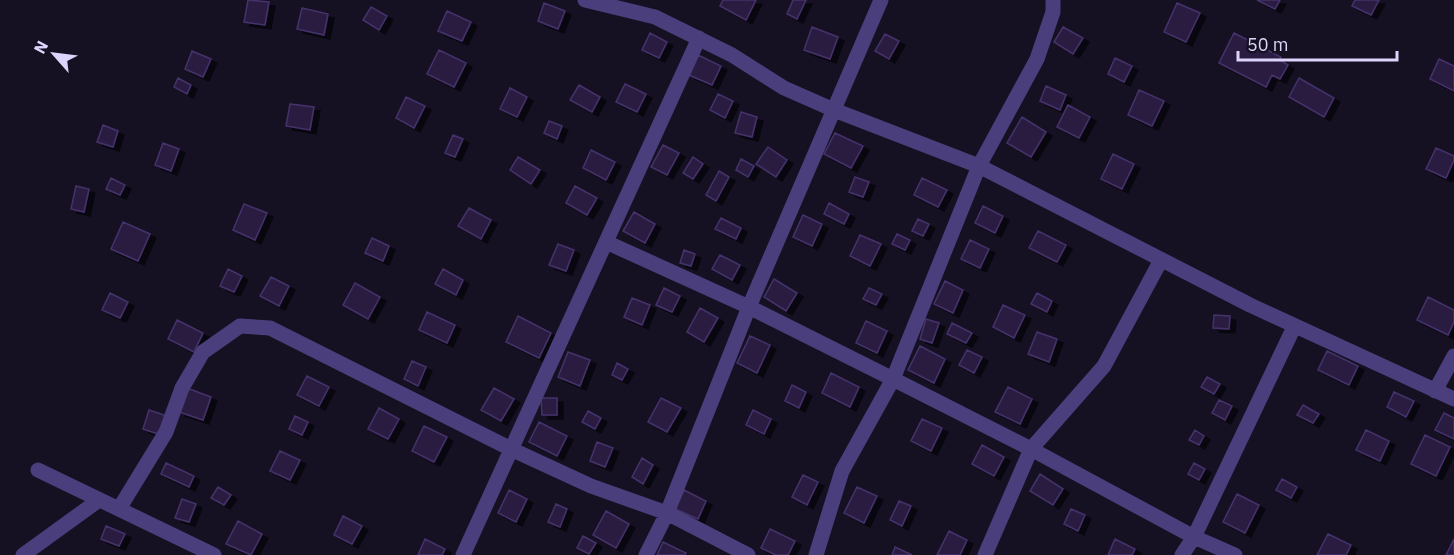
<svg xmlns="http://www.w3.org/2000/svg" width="1454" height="555" font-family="'IBM Plex Sans',sans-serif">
	<defs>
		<filter id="shadow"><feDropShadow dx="6" dy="4" stdDeviation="0" flood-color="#0009"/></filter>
	</defs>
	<rect width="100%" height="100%" fill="#151022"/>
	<path fill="#2a1e41" stroke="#45326b" stroke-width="1.5" filter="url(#shadow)" d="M248,0L269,2L265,25L244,22Z
		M723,0H756L746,20L720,6Z
		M793,0H806L797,19L787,14Z
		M1257,0H1280L1275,9Z
		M1355,0H1379L1371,15L1352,6Z
		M544,3L565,11L558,29L538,21Z
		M1177,3L1200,13L1186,42L1164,32Z
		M371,7L387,16L379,30L363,20Z
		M302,8L328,14L324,35L297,29Z
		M447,11L471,22L462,41L438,31Z
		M812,27L838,37L830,59L804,50Z
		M1063,27L1083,38L1073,54L1054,42Z
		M650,33L667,42L659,58L642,50Z
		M1234,33L1281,57L1280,60L1288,65L1280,79L1272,75L1266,87L1219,63Z
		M885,34L899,41L889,59L875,51Z
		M439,50L466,63L454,87L427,74Z
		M192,51L211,59L203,77L185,69Z
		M698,55L721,66L712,85L689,75Z
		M1115,58L1132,66L1124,82L1108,74Z
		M1439,59L1454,66V91L1430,79Z
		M178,78L191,85L187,94L174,87Z
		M1299,78L1334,98L1324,117L1289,97Z
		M625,84L646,94L637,112L616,102Z
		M579,85L600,97L592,112L570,100Z
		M1046,86L1066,95L1060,110L1040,101Z
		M510,88L527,97L517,117L500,109Z
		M1139,90L1164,101L1152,126L1128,115Z
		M718,94L733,101L725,118L710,110Z
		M406,97L425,106L414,128L396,118Z
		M290,104L314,107L310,130L286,126Z
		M1068,105L1090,117L1079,138L1057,127Z
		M741,112L757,117L752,137L735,133Z
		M1022,117L1046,132L1031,157L1007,143Z
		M549,121L562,126L557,139L544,133Z
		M103,125L118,131L113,147L97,142Z
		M835,133L863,146L851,168L824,154Z
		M453,135L463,139L455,157L445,153Z
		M163,143L179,149L171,171L155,165Z
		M663,145L679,153L667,175L651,167Z
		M768,147L787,160L776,177L756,164Z
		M1436,148L1454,156V160L1446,178L1426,169Z
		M591,150L615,162L606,180L583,168Z
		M1113,154L1134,164L1122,189L1101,179Z
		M518,157L540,170L531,184L510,170Z
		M693,157L703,164L693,179L683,173Z
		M741,159L754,166L748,177L736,170Z
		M719,171L729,177L716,201L706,195Z
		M855,177L869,182L863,197L849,192Z
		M111,178L125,185L120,195L106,189Z
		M922,178L947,190L938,207L914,195Z
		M76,186L89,189L84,212L71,209Z
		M575,186L597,198L587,215L566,203Z
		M829,203L849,214L844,224L824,214Z
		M244,204L267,213L255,240L233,230Z
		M983,206L1003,216L995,233L975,223Z
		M469,208L491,220L481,239L458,226Z
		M634,212L655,224L645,243L623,231Z
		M803,215L822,224L812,246L793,237Z
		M721,218L741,228L736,239L715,229Z
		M918,219L929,224L923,236L912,231Z
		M123,222L150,234L138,261L111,249Z
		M1038,231L1066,245L1057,262L1029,248Z
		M897,234L910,240L905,250L892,244Z
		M860,235L881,244L870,266L850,256Z
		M372,238L389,246L383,261L365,253Z
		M970,240L989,249L980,268L961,259Z
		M558,244L574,250L566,271L549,265Z
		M684,250L695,254L691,266L680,263Z
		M720,255L740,265L732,280L712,269Z
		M228,269L242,276L234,292L220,286Z
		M443,269L463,280L456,295L435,284Z
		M271,277L289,286L279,306L260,296Z
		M774,279L797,293L786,311L764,297Z
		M945,281L963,290L953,313L934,304Z
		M355,283L380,297L368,319L343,305Z
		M664,288L680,296L672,312L656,305Z
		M869,288L882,294L876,305L863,299Z
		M110,293L128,302L120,318L102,310Z
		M1037,293L1052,301L1047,312L1031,304Z
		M1428,297L1454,310V322L1448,335L1417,320Z
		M632,298L650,305L642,325L624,317Z
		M1003,305L1025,315L1014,338L993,327Z
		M700,308L718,318L704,342L687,332Z
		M427,312L455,325L447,343L419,330Z
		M1214,315L1230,316L1229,329L1213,328Z
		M518,316L551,333L539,358L506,342Z
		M926,319L939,323L932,343L920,339Z
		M177,320L203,333L194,352L168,339Z
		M866,321L887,331L877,353L856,343Z
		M952,323L972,333L966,343L947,334Z
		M1037,332L1057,339L1049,362L1028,354Z
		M750,336L770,345L757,373L737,363Z
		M920,346L945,359L934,383L908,370Z
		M967,350L982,357L974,373L959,365Z
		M1327,351L1358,366L1349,385L1318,370Z
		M568,352L590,360L580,386L558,377Z
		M412,361L426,367L418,386L404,379Z
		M617,363L628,369L622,380L612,375Z
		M831,373L859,387L850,407L822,393Z
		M307,376L329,387L319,406L297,395Z
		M1207,377L1220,384L1214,394L1201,387Z
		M792,385L806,392L799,408L785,401Z
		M1008,387L1032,399L1020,424L995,412Z
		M187,388L211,397L203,420L179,412Z
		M494,388L514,399L501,421L481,410Z
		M1394,392L1414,401L1406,417L1387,407Z
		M541,398H557V415H542Z
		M661,398L681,408L667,432L648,422Z
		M1219,400L1232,406L1225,420L1212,413Z
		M1303,405L1319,414L1313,423L1297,415Z
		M379,408L399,419L388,439L368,429Z
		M149,410L167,416L161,435L143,429Z
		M753,410L771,419L764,434L746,425Z
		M588,411L601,418L595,429L582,422Z
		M1444,413L1454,418V439L1435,430Z
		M295,416L308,422L302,435L289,429Z
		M922,419L942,428L931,451L911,441Z
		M539,422L567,436L557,456L529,442Z
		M424,426L447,437L434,462L412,451Z
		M1195,430L1204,436L1199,445L1189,440Z
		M1366,430L1389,441L1380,461L1356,450Z
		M1425,435L1450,447L1436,476L1411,464Z
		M597,442L613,448L605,467L590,461Z
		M982,445L1004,457L994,476L972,464Z
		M280,451L300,460L290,480L270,471Z
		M642,458L653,465L643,484L632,477Z
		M166,463L194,476L189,487L161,474Z
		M1194,463L1205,469L1199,480L1188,474Z
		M1040,474L1063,489L1053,505L1030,491Z
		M803,475L818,482L807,505L792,497Z
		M1282,479L1297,487L1291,498L1276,490Z
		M218,487L231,495L224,505L211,498Z
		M857,487L877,496L864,523L844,513Z
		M509,490L527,499L516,522L498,513Z
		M684,490L706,501L698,519L675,509Z
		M1237,494L1259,505L1245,533L1223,522Z
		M182,499L196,504L189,522L175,518Z
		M899,501L911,506L902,526L890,520Z
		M556,504L567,509L560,527L548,522Z
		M1071,509L1085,515L1078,531L1064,524Z
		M606,511L629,524L616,548L593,535Z
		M343,516L362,526L352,544L334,535Z
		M238,521L262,534L251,555L226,544Z
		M106,526L125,534L119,546L101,539Z
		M770,529L795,541L788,555H776L761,548Z
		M949,531L967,540L960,555H937Z
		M1328,534L1351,545L1346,555H1317Z
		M583,536L596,543L589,554L577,548Z
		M425,539L445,549L442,555H418Z
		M1115,539L1135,549L1132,555H1108Z
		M1454,539V555H1446Z
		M663,542L686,553L685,555H657Z
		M895,547L912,555H892Z"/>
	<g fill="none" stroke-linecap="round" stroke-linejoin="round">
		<path stroke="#4a3f7c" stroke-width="15" d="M585,0L655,17L732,55L784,88L834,110L979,166L1250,305L1454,399
			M606,242L749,307L893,379L1031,449L1194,537L1235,555
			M1435,391L1454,356
			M38,470L214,555
			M119,509L166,432L182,388L203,352L240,326L270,328L511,449L591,486L667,513L748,555
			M23,555L99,500
			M463,555L699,38
			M646,555L667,513L749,307L881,0
			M816,555L842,471L893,379L979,166L1037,59L1053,12V0
			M985,555L1031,449L1104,366L1161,260
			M1182,555L1194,537L1294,327"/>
	</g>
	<g transform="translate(54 54) rotate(298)" stroke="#151022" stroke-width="4.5" paint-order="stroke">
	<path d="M0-4.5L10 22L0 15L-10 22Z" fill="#ded4fb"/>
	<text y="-9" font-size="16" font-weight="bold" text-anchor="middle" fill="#ded4fb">N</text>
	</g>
	<path d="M1238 51v9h159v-9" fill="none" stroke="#ded4fb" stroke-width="3"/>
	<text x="1247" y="51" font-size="18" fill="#ded4fb" stroke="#151022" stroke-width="4.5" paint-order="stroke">50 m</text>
</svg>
